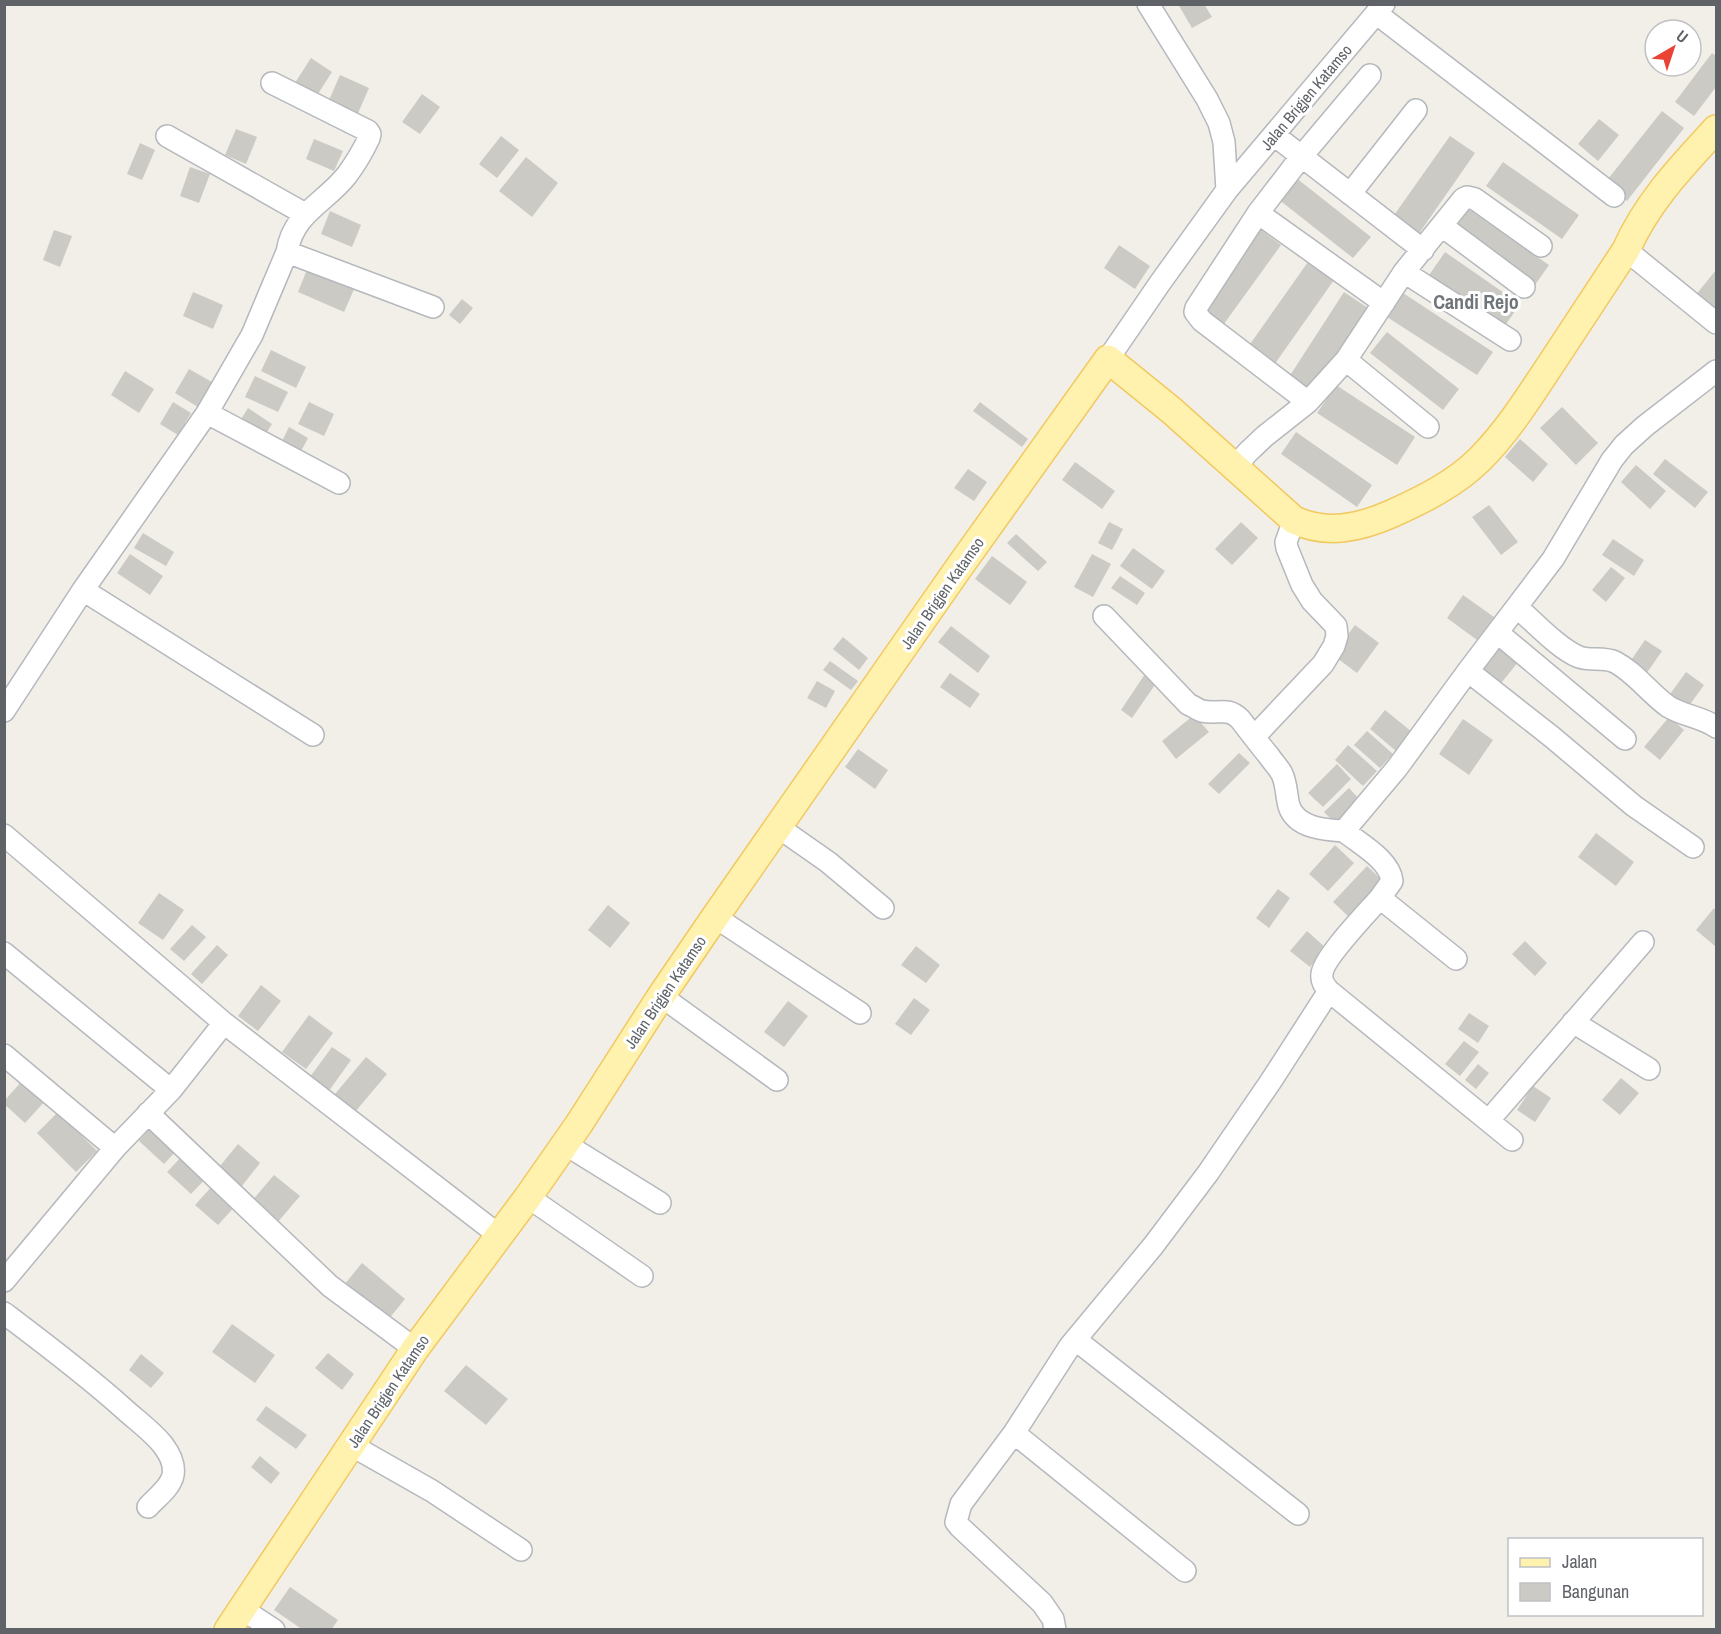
<svg xmlns="http://www.w3.org/2000/svg" width="1721" height="1634" font-family="'Archivo Narrow',sans-serif">
	<rect width="100%" height="100%" fill="#f1efe8"/>
	<path fill="#cccac5" d="M1178,4H1204L1212,17L1192,28Z
		M1712,53L1716,56V87L1694,116L1675,102Z
		M311,58L332,72L314,100L293,86Z
		M340,75L369,88L355,120L326,107Z
		M422,94L440,107L420,134L402,122Z
		M1662,111L1684,128L1627,201L1604,184Z
		M1599,119L1619,135L1598,161L1578,144Z
		M236,129L257,137L246,164L225,155Z
		M501,136L519,150L497,178L479,164Z
		M1450,136L1475,153L1418,235L1392,218Z
		M314,139L343,151L334,171L306,159Z
		M140,143L155,150L142,180L127,174Z
		M526,157L558,183L532,217L499,191Z
		M1503,162L1579,215L1562,239L1486,186Z
		M190,167L210,174L199,203L180,196Z
		M1295,177L1371,237L1353,258L1278,199Z
		M1467,208L1549,265L1535,285L1453,228Z
		M330,211L361,225L352,247L321,234Z
		M1260,229L1281,245L1221,328L1200,313Z
		M54,230L72,236L60,267L43,260Z
		M1119,245L1150,266L1135,289L1104,268Z
		M1445,252L1520,304L1502,330L1427,278Z
		M1308,262L1334,280L1274,365L1248,347Z
		M308,267L355,287L344,312L298,292Z
		M1716,270V311L1695,296Z
		M193,292L223,305L213,329L183,316Z
		M1344,292L1368,308L1313,393L1289,377Z
		M1403,293L1493,352L1477,375L1387,317Z
		M462,299L473,308L460,324L449,315Z
		M1387,332L1459,389L1443,410L1370,353Z
		M271,350L306,367L296,388L261,371Z
		M189,369L212,382L198,407L175,393Z
		M125,371L154,389L139,413L111,395Z
		M255,376L288,392L278,412L245,397Z
		M1336,385L1415,437L1397,465L1317,413Z
		M173,402L191,413L178,435L160,424Z
		M309,402L334,414L324,436L298,424Z
		M980,402L1028,439L1022,447L973,411Z
		M1562,407L1598,443L1576,465L1540,428Z
		M248,408L272,424L262,440L238,424Z
		M289,427L308,438L299,455L280,445Z
		M1296,432L1372,485L1357,507L1281,454Z
		M1520,439L1548,464L1533,482L1505,457Z
		M1665,459L1708,492L1695,508L1653,474Z
		M1075,462L1115,491L1102,509L1062,480Z
		M1636,465L1666,491L1650,509L1621,482Z
		M968,469L987,482L974,501L954,488Z
		M1489,505L1518,542L1501,555L1472,517Z
		M1109,522L1123,529L1112,550L1098,543Z
		M1241,522L1258,538L1232,565L1215,549Z
		M143,533L174,552L166,566L134,548Z
		M1016,534L1047,562L1038,571L1007,543Z
		M1613,539L1644,560L1634,576L1602,555Z
		M1133,548L1165,571L1152,589L1120,566Z
		M130,554L163,576L150,595L117,573Z
		M1092,554L1111,564L1093,597L1074,587Z
		M992,556L1027,582L1010,605L975,579Z
		M1611,567L1625,578L1606,602L1592,590Z
		M1120,576L1145,593L1137,605L1111,588Z
		M1463,595L1494,617L1477,640L1447,618Z
		M1355,625L1379,643L1357,673L1333,655Z
		M951,626L990,656L978,673L938,642Z
		M843,637L868,658L859,670L833,649Z
		M1645,640L1662,651L1644,677L1627,666Z
		M1497,644L1519,661L1498,687L1476,669Z
		M830,661L858,681L851,690L823,670Z
		M1686,672L1704,685L1686,710L1668,697Z
		M950,673L980,694L970,708L940,687Z
		M1145,674L1157,682L1132,718L1121,710Z
		M817,681L835,691L826,708L807,698Z
		M1385,710L1412,732L1396,751L1370,729Z
		M1194,715L1209,732L1176,759L1162,741Z
		M1669,717L1684,730L1660,760L1644,747Z
		M1463,719L1493,740L1469,775L1439,754Z
		M1367,731L1393,754L1380,768L1354,745Z
		M1348,745L1377,771L1363,786L1335,760Z
		M858,749L888,770L875,789L845,767Z
		M1239,753L1250,763L1219,794L1208,784Z
		M1337,764L1351,779L1323,807L1308,793Z
		M1349,788L1362,802L1337,825L1324,812Z
		M1596,833L1634,862L1616,886L1578,857Z
		M1335,845L1354,863L1328,891L1309,874Z
		M1367,866L1383,881L1349,917L1333,902Z
		M1278,889L1290,898L1269,928L1256,918Z
		M159,893L184,910L163,940L138,923Z
		M608,905L630,923L610,948L588,930Z
		M1714,908L1716,911V947L1696,930Z
		M192,925L206,937L184,961L170,949Z
		M1307,931L1326,948L1310,967L1290,951Z
		M1525,941L1547,963L1535,976L1512,954Z
		M217,945L228,955L202,984L191,974Z
		M916,946L940,965L926,983L901,965Z
		M261,985L281,1001L258,1031L238,1016Z
		M914,998L930,1010L911,1035L895,1024Z
		M788,1001L808,1016L784,1047L764,1032Z
		M1469,1013L1489,1026L1478,1043L1458,1029Z
		M309,1015L333,1033L306,1069L282,1052Z
		M1464,1041L1479,1052L1460,1076L1445,1064Z
		M332,1047L351,1060L326,1095L307,1081Z
		M366,1057L387,1074L355,1112L335,1094Z
		M1478,1064L1489,1073L1476,1089L1465,1080Z
		M1621,1078L1639,1093L1620,1115L1602,1100Z
		M23,1080L46,1100L25,1123L4,1104V1101Z
		M1533,1086L1551,1098L1535,1122L1517,1110Z
		M58,1112L97,1151L76,1172L37,1133Z
		M154,1124L180,1147L164,1164L139,1141Z
		M238,1144L260,1163L238,1191L215,1172Z
		M185,1153L209,1175L191,1194L167,1172Z
		M274,1175L300,1196L277,1223L251,1202Z
		M215,1183L238,1203L218,1225L195,1205Z
		M362,1263L405,1299L387,1321L344,1285Z
		M232,1324L275,1355L255,1383L212,1352Z
		M328,1353L354,1374L342,1390L315,1368Z
		M141,1354L164,1373L151,1388L129,1370Z
		M466,1365L508,1399L486,1425L444,1391Z
		M266,1406L307,1435L296,1449L256,1420Z
		M260,1456L280,1473L271,1484L251,1467Z
		M290,1587L338,1620L331,1630H303L274,1610Z"/>
	<g fill="none" stroke-linecap="round" stroke-linejoin="round">
		<defs>
			<path id="minor" d="M1377,14L1614,196
				M1274,135L1423,250
				M167,136L305,214
				M1227,190L1384,4
				M1350,194L1416,110
				M1258,213L1384,303
				M1442,226L1524,287
				M1626,250L1716,323
				M287,252L433,307
				M1404,272L1510,340
				M1108,359L1160,283L1227,190L1224,142L1219,123L1207,99L1148,4
				M1346,360L1428,427
				M1308,402L1202,321L1195,312L1196,308L1258,213L1301,157L1370,75
				M207,413L339,483
				M1235,467L1248,452L1265,436L1308,402L1346,360L1404,272L1463,199L1467,197L1475,199L1541,246
				M83,590L313,735
				M1517,607C1533,621 1559,649 1579,657C1590,661 1604,657 1615,662C1636,673 1650,694 1669,707C1684,716 1702,717 1716,727
				M1104,616L1188,704C1193,706 1198,710 1202,711C1218,715 1227,706 1240,719C1250,732 1259,744 1269,756C1273,762 1279,768 1282,774C1287,785 1286,795 1289,806C1296,828 1325,830 1344,831L1397,768L1468,671L1553,559L1612,460L1624,445L1645,426L1716,371
				M1498,633L1625,739
				M1468,671L1552,737L1634,806L1693,847
				M4,711L83,590L207,413L252,335L287,252C293,213 325,203 347,175C355,164 363,151 369,138L370,134L368,131L272,83
				M1254,737L1323,664L1334,646L1337,636L1336,626L1312,601L1302,585L1287,548L1286,542L1294,520
				M778,827L828,862L883,908
				M1344,831C1360,844 1390,860 1392,881L1380,898L1456,959
				M4,835L224,1023L500,1236
				M1380,898C1368,912 1323,958 1322,974C1321,981 1324,985 1329,991L1512,1140
				M715,917L860,1013
				M4,953L171,1090
				M661,996L777,1080
				M1573,1022L1649,1069
				M4,1055L115,1148
				M148,1113L330,1286L415,1349
				M1489,1120L1643,942
				M565,1144L660,1203
				M528,1197L642,1276
				M4,1281L115,1148L171,1090L224,1023
				M4,1313C45,1344 85,1374 123,1408C136,1420 152,1431 163,1445C169,1453 175,1465 173,1475C171,1487 156,1498 148,1507
				M1076,1340L1298,1514
				M1014,1433L1185,1571
				M351,1445L432,1491L521,1550
				M242,1609L274,1630
				M1055,1630L1053,1619L1042,1603L960,1527L956,1522L961,1504L1014,1433L1070,1346L1153,1246L1208,1173L1271,1081L1329,991"/>
			<path id="major" d="M228,1630L415,1349L528,1197L579,1124L661,996L715,917L960,566L1108,359L1171,410L1294,520C1327,535 1359,528 1391,514C1422,500 1455,484 1480,459C1508,431 1529,397 1551,364C1576,326 1601,288 1626,250C1647,202 1682,166 1716,129"/>
		</defs>
		<use href="#minor" stroke="#b5b8bc" stroke-width="24"/>
		<use href="#major" stroke="#f2c960" stroke-width="30"/>
		<use href="#minor" stroke="#fff" stroke-width="21"/>
		<use href="#major" stroke="#fff2af" stroke-width="27"/>
	</g>
	<g text-anchor="middle" dominant-baseline="central" stroke-width="6" stroke-linejoin="round" paint-order="stroke">
		<g font-size="16" fill="#5f6368" stroke="#fff">
			<text transform="translate(1306 97) rotate(-50)">Jalan Brigjen Katamso</text>
			<text transform="translate(942 593) rotate(-55)">Jalan Brigjen Katamso</text>
			<text transform="translate(665 992) rotate(-56)">Jalan Brigjen Katamso</text>
			<text transform="translate(388 1391) rotate(-56)">Jalan Brigjen Katamso</text>
		</g>
		<g font-size="20" font-weight="bold" fill="#70757a" stroke="#fff">
			<text x="1476" y="301">Candi Rejo</text>
		</g>
	</g>
	<rect width="1721" height="1634" fill="none" stroke="#5f6368" stroke-width="12"/>
	<rect x="1508" y="1538" width="195" height="78" fill="#ffffff" stroke="#bfc1c3" stroke-width="1.5"/>
	<rect x="1520" y="1558" width="30" height="9" fill="#fff2af" stroke="#bfc1c3" stroke-width="1.5"/>
	<text x="1562" y="1568" font-size="18" fill="#5f6368">Jalan</text>
	<rect x="1520" y="1583" width="30" height="18" fill="#cccac5" stroke="#bfc1c3" stroke-width="1.5"/>
	<text x="1562" y="1598" font-size="18" fill="#5f6368">Bangunan</text>
	<g transform="translate(1673 48) rotate(39)"><circle r="28" fill="#ffffff" stroke="#bfc1c3" stroke-width="1.5"/>
	<path d="M0-4.5L10 22L0 15L-10 22Z" fill="#ea4335"/>
	<text y="-9" font-size="16" font-weight="bold" text-anchor="middle" fill="#5f6368">U</text>
	</g>
</svg>
